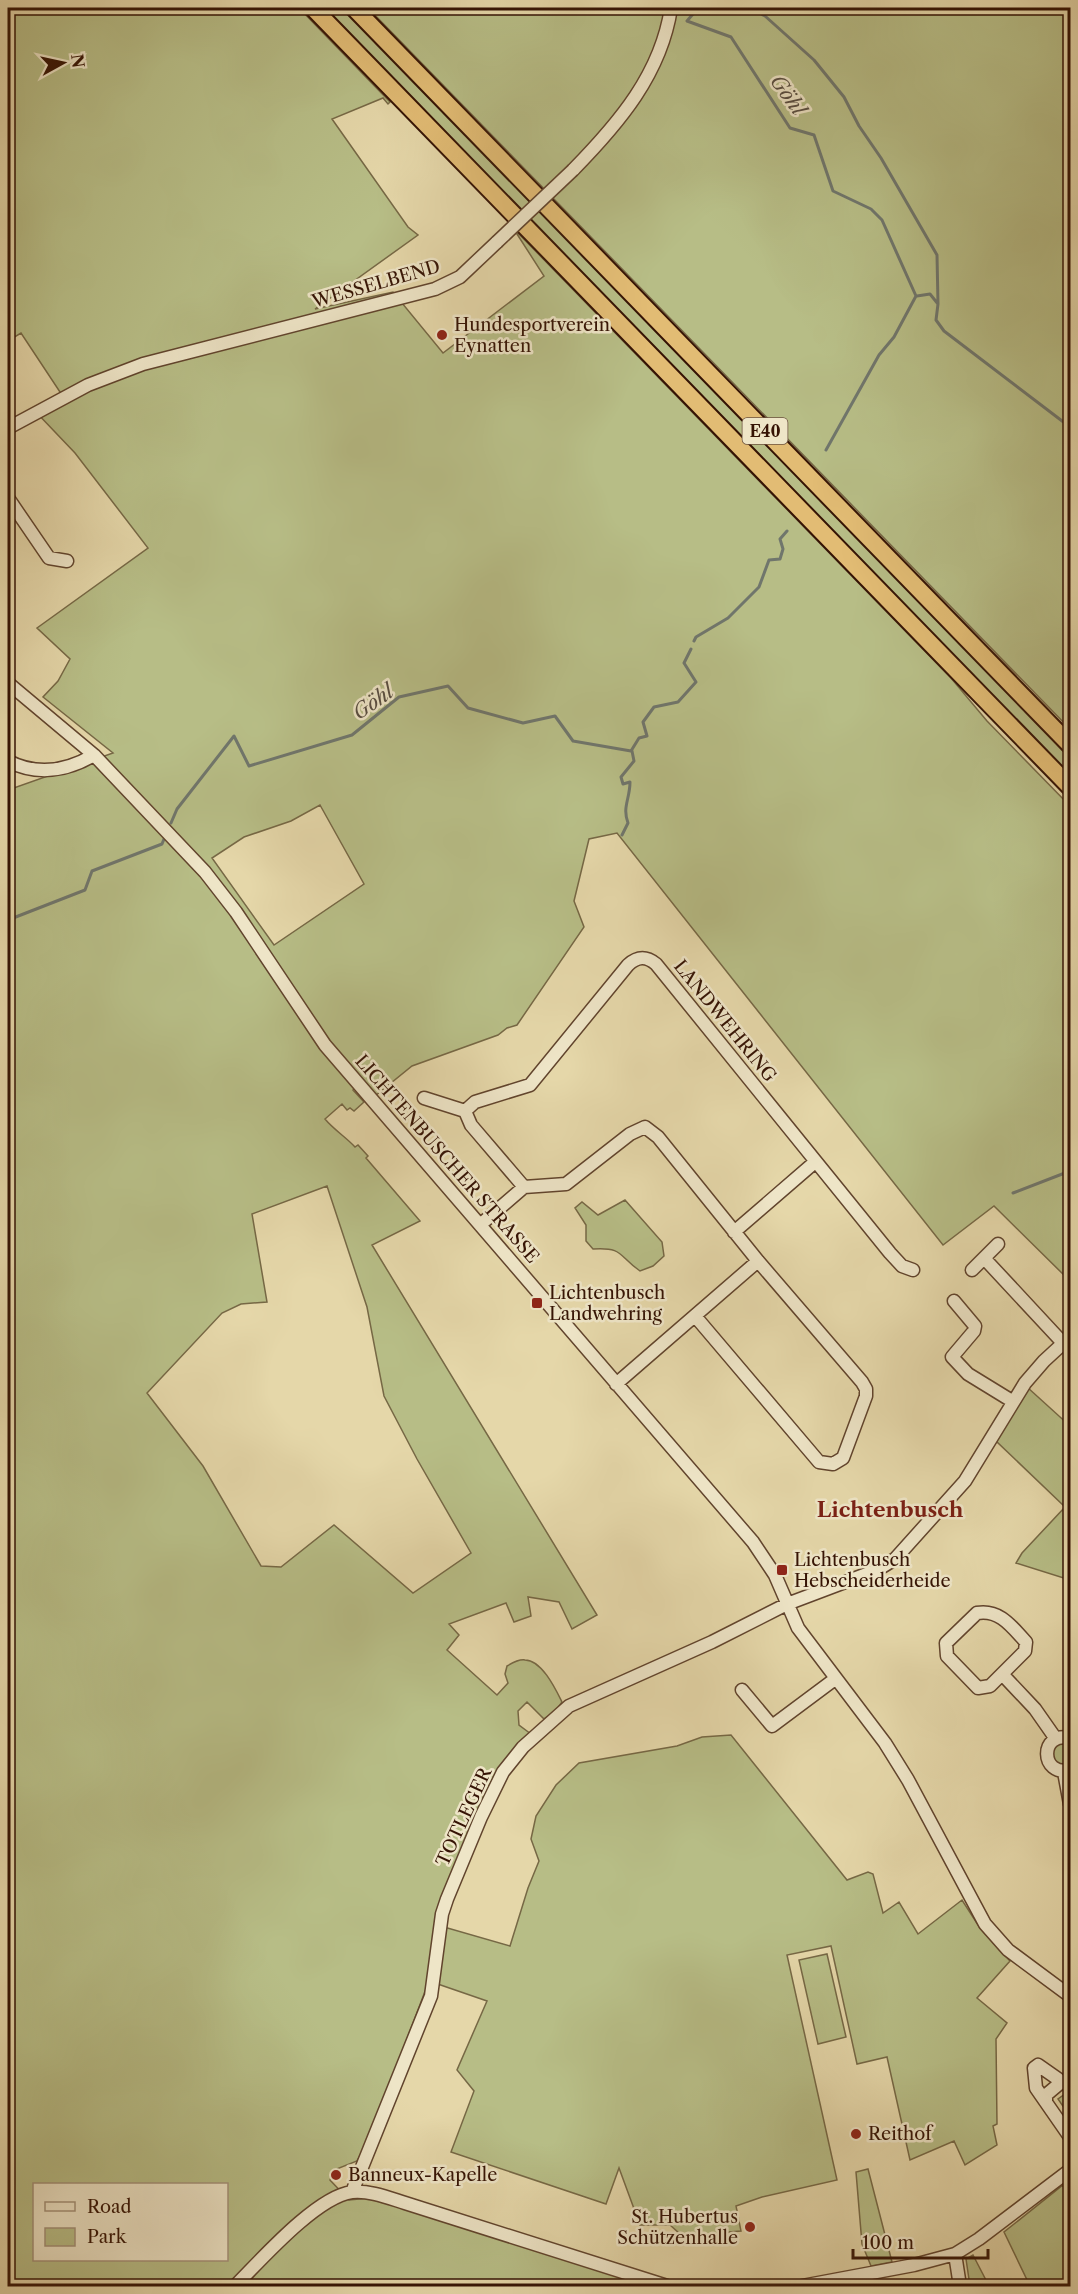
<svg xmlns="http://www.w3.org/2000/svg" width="1078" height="2294" font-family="'Libre Caslon Text',serif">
	<rect width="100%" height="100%" fill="#e5d7a9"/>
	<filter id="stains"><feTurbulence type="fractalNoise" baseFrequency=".00333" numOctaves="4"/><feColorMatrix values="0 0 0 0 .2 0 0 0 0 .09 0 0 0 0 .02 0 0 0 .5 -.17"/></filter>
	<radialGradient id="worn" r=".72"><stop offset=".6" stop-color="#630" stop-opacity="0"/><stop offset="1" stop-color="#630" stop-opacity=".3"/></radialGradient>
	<path fill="#b7bd86" stroke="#766845" stroke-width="1.5" fill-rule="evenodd" d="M8,8H299L390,102L388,104L383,98L332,119L408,227L418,235L315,309L393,292L443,353L544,276L517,234L518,233L951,678L987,721L1070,806V1281L994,1206L943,1245L617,833L589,839L574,901L584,927L517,1025L507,1028L498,1035L412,1066L375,1096L363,1081L353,1090L364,1102L354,1111L350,1108L347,1110L342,1104L325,1119C334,1130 346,1137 355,1147L358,1145L368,1156L366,1158L420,1221L372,1245L597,1615L572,1629L559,1602L528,1597L531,1616L514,1622L506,1603L449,1624L459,1635L447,1650L497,1695L508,1683L505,1674L507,1666C512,1663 519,1659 525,1660C542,1660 556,1690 562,1702L555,1712L544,1719L527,1702L518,1711L519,1725L531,1734C507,1761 486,1781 479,1817L437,1925L510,1946L528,1888L539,1861L531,1839L536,1816L556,1785L579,1763L677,1746L702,1737L731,1735L847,1880L868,1872L873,1874L883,1913L899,1902L918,1934L962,1900L980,1928L1010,1961L977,1998L1007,2023L996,2039L997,2124L993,2126L997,2145L965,2165L954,2141L910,2160L887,2057L857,2064L831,1946L787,1955L837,2180L762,2197L736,2206L741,2231L729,2232L719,2239L679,2233L670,2225H640L619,2168L606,2204L451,2152L474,2091L457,2070L487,2001L429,1981L367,2144L357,2161L334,2170L330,2180L349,2200L370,2198L387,2201L647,2286H8V790L113,753L43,697L58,681L70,659L37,628L148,548L75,453L34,410L62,395L21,333L8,341ZM320,805L364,884L274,945L212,858L244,837L291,821ZM327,1186L367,1307L384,1396L417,1459L471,1553L413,1593L334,1525L281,1567L261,1566L203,1466L147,1393L222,1313L241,1304L267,1302L252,1214ZM34,2184H226V2260H34Z
		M319,8H346L1070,754V780Z
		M368,8H1070V729Z
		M625,1200L662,1242L664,1256L653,1266L640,1271C618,1256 624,1247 593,1249L586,1241V1225L575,1208L582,1202L598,1215Z
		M1027,1387L1070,1426V1580L1016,1563L1022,1553L1065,1507L995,1440Z
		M1057,1743H1070V1765L1061,1766L1052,1759L1053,1748Z
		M827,1954L846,2037L818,2044L799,1960Z
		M1065,2094L1069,2100L1070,2099V2130L1061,2117L1067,2112L1058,2099Z
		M868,2169L892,2262L871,2266L862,2244L856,2172Z
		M1063,2185L1070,2198V2286H1030L1004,2232Z
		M973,2255L989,2286H970L966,2259Z"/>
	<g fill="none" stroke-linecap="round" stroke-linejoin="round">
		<path stroke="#70766c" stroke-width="3" d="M698,8L687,21L731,37L790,128L814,135L833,191L871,209L882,220L916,296
			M725,8H751L765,16L814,60L844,97L859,126L881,158L937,255L938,304
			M917,296L930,294L938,304L936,320L944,331L1070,427
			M826,450L879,355L894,337L916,296
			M694,641L696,637L728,618L759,587L769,560L780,559L783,549L780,539L787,531
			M171,823L177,809L234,736L249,766L352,735L399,697L448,686L468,708L523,723L555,716L573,741L631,751L639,738L647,736L643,722L654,707L678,702L696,682L684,663L691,649
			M622,835L628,823C622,807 630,799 630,782L623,784L621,777L634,761L632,751
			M8,920L85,890L92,871L162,844L164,839
			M1013,1193L1070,1171"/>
		<defs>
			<path id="minor" d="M573,170C619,123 661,74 671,8
				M8,428L88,385L143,364L435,289L460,277L497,242
				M8,498L49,558L67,561
				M8,683L94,755L205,872L236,912L325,1045L753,1542L775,1575L798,1628L885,1743L908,1780L985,1924L1008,1950L1070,1996
				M8,761C37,776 67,771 94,755
				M424,1098L465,1111L471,1125L524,1187
				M465,1111L475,1102L530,1085L628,965C638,956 646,956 656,964L890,1253L902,1266L913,1270
				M480,1225L524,1187L566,1184L630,1134L645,1127L658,1137L758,1261L862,1382L866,1389V1396L843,1458L833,1464L819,1462L695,1316
				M734,1232L815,1162
				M984,1258L1063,1343
				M972,1270L998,1244
				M954,1301L975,1326L974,1331L952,1357L968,1374L1012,1401
				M616,1384L758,1261
				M1002,1674L990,1686L978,1688L947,1656L946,1643L977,1613C1000,1609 1012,1627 1026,1642L1025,1651L1002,1674L1035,1709L1056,1739
				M742,1690L772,1726L835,1679
				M1070,1738C1039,1731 1040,1777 1070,1770
				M1064,1772L1070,1804
				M1046,2102V2095L1059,2084L1058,2079L1038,2065L1034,2068L1036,2088L1070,2137
				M352,2192L431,1996L442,1914L447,1899L481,1817L503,1772L523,1747L569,1706L712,1642L787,1604L877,1570L895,1559L965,1481L1025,1383L1044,1361L1070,1337
				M955,2254L960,2286
				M235,2286C260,2261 316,2197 352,2192C369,2190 389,2198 405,2203L667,2286
				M802,2286L914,2265L955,2254L979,2239L1070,2170"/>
			<path id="highway" d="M313,8L1070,787
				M354,8L1070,745"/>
		</defs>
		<use href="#minor" stroke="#61442d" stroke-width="15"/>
		<use href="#highway" stroke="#351304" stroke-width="20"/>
		<use href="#minor" stroke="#eee5c7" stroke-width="12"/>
		<use href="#highway" stroke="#e2bc74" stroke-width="16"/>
		<defs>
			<path id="minor-bridge" d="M497,242L573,170"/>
		</defs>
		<use href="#minor-bridge" stroke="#61442d" stroke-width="15" stroke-linecap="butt"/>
		<use href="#minor-bridge" stroke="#eee5c7" stroke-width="12"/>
	</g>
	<g fill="#8f2418" stroke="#eee5c7" stroke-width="2">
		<circle cx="442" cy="335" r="6"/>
		<rect x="531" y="1297" width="12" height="12" rx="3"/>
		<rect x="776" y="1564" width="12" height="12" rx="3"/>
		<circle cx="856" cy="2134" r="6"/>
		<circle cx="336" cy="2175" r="6"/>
		<circle cx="750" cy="2227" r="6"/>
	</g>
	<g text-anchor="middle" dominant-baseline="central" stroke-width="5" stroke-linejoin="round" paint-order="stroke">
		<rect fill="#eee5c7" stroke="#6c523e" stroke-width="1.5" x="742.5" y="418" width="45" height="26" rx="4.5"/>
		<g font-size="16" font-weight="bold" fill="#351304">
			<text x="765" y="431">E40</text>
		</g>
		<g font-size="18" fill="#351304" stroke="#eee5c7">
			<text transform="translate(376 284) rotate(-16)">WESSELBEND</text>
			<text transform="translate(725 1021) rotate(51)">LANDWEHRING</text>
			<text transform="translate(447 1159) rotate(49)">LICHTENBUSCHER STRASSE</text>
			<text transform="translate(464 1817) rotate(-65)">TOTLEGER</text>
		</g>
		<g font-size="18" fill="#351304" stroke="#eee5c7" text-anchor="start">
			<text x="454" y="325">Hundesportverein<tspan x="454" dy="21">Eynatten</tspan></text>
			<text x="549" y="1293">Lichtenbusch<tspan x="549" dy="21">Landwehring</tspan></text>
			<text x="794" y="1560">Lichtenbusch<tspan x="794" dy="21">Hebscheiderheide</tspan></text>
			<text x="868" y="2134">Reithof</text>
			<text x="348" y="2175">Banneux-Kapelle</text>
			<text x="738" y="2217" text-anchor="end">St. Hubertus<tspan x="738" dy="21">Schützenhalle</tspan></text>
		</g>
		<g font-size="20" font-style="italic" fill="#584d41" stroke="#eee5c7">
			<text transform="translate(788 95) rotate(54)">Göhl</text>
			<text transform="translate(373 702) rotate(-35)">Göhl</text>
		</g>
		<g font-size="21" font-weight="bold" fill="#7a1f14" stroke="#eee5c7">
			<text x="890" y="1509">Lichtenbusch</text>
		</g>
	</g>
	<rect width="1078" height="2294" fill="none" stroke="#e5d7a9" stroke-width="30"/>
	<rect x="9" y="9" width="1060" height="2276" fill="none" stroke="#351304" stroke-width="3"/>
	<rect x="15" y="15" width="1048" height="2264" fill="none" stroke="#351304" stroke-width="1.5"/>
	<rect x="33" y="2183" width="195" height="78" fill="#eee5c7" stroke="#a49179" stroke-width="1.5"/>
	<rect x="45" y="2202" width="30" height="9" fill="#eee5c7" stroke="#a49179" stroke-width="1.5"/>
	<text x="87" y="2213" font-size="18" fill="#351304">Road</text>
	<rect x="45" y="2228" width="30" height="18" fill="#b7bd86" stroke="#a49179" stroke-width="1.5"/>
	<text x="87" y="2243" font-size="18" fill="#351304">Park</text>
	<g transform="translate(63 63) rotate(82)" stroke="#eee5c7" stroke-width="4.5" paint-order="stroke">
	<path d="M0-4.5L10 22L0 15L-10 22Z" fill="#351304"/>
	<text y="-9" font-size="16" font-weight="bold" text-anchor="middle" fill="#351304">N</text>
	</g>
	<path d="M853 2249v9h135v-9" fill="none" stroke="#351304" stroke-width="3"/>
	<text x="862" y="2249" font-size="18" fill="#351304" stroke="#eee5c7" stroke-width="4.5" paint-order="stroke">100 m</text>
	<rect width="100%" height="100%" filter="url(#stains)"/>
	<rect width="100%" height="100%" fill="url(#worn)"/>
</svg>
